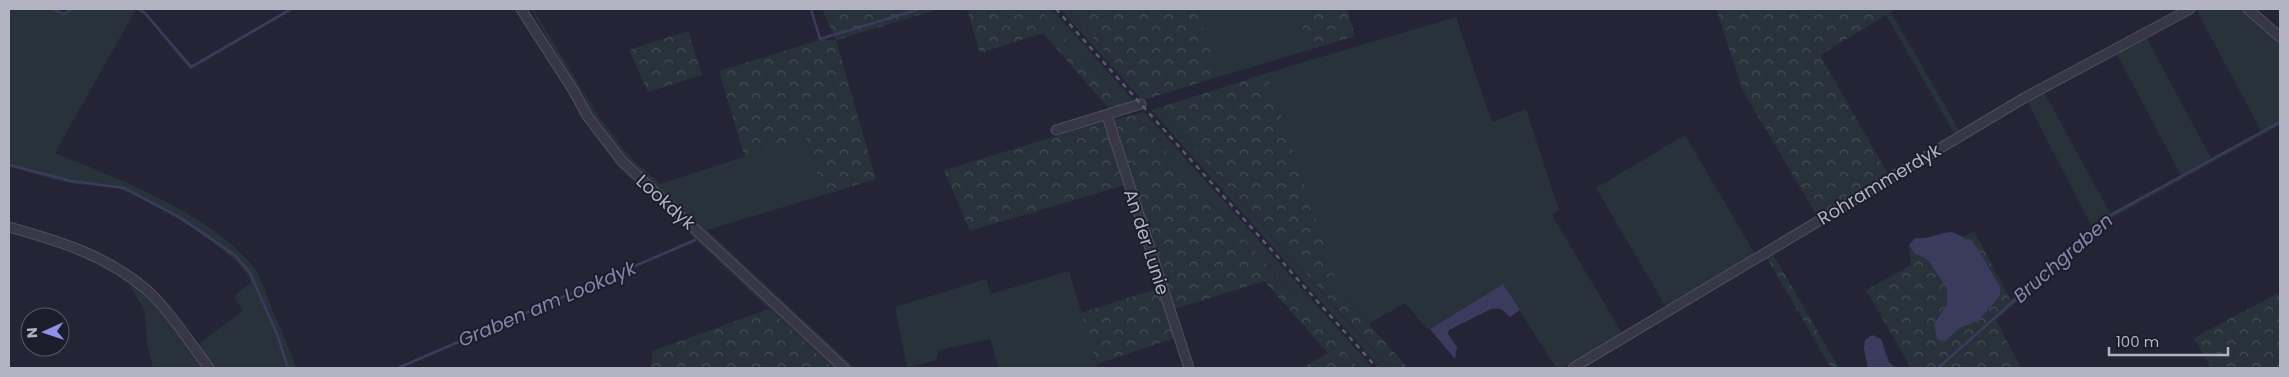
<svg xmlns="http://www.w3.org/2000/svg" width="2289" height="377" font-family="Poppins,sans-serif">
	<defs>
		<pattern id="forest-crowns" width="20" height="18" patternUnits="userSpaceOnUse" patternTransform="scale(1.25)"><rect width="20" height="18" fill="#28323a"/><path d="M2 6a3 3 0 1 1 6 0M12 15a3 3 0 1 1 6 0" fill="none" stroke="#454d55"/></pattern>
	</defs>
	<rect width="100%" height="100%" fill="#242436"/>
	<path fill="#28323a" d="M9,9H55L61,13L70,9H142L192,65L288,9H295L190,70L146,16L136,9L55,153C117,178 214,215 255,269C262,279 266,293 270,304C279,326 289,346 296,368H213L197,345L243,311L234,297L251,282C238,251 157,205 125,191C110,185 91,186 76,184C53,181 30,172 9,166Z
		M531,9H533L599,117L629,156L660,184L805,137L824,195L707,230L855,368H849L621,156L588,110Z
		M1039,9H1052L1135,102L1125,105Z
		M1060,9H1068L1147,99L1142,100Z
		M1197,9H1297L1309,50L1218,77Z
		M2196,9H2240L2280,43V125L2112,218L1942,368H1935L2092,227L2027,101L2044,92L2110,213L2181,175L2116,53L2146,37L2211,158L2261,131Z
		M1891,12L1959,130L1954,133L1886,15Z
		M1456,17L1492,122L1526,109L1559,210L1552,215L1622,333L1562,368H1556L1503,284L1428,330L1405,303L1369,324L1340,292L1267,73Z
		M1158,108L1357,332L1390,368H1380L1151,110Z
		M583,112L604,144L841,368H832L697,241L401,368H396L695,239L617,166L578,113Z
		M1144,112L1373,368H1359L1134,115Z
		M1685,135L1755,254L1666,307L1596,188Z
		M9,230L46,240L95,259L146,293L205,368H153L147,343L145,311L128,282L108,267L75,251Z
		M1069,271L1098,368H999L990,339L939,350L936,360L907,368L895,307L986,279L991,294Z"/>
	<path fill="url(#forest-crowns)" d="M822,9H939L836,40L876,179L824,195L805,137L745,158L719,71L819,40H836Z
		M967,9H1039L1125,105L1110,110L1043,33L980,53Z
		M1068,9H1197L1218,77L1147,99Z
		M1297,9H1347L1355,36L1309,50Z
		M1716,9H1896L1820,55L1888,174L1817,216L1743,91Z
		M688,31L702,75L648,92L629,50Z
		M1267,73L1340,292L1408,368H1390L1158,108Z
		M1134,115L1359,368H1302L1328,353L1264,281L1175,309L1112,120Z
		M1103,122L1125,185L970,231L944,170Z
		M1974,231L2011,301L1935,368H1911L1866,290L1911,265L1909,245L1914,253L1928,260L1947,289V304L1934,324L1944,342L1960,328L1978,321L1976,247L1963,237Z
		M1773,254L1839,368H1831L1767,258Z
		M1159,288L1175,338L1097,364L1081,313Z
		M2280,292V368H2211L2194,338Z
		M769,309L832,368H650L653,351Z
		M1996,320L2021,368H1942Z"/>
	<path fill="#3b3c5d" d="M1952,232L1963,237L1976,246L2000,287V296L1978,321L1960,328L1944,342L1937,339L1934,324L1947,304V289L1928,260L1914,253L1909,245L1915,238C1928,240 1938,233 1952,232Z
		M1503,284L1520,310L1510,317C1504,310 1500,307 1491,309L1449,330L1448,334L1457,347L1455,359L1430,329Z
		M1872,335L1881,339L1889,362L1896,368H1868L1864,349L1865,340Z"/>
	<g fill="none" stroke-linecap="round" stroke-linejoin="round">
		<path stroke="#3b3c5d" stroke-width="2.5" d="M52,9L64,14L73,9
			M138,9L145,13L191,67L291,9
			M811,9L820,39L920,9
			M9,165L71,181L124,188L181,218L236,256L250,273L277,334L288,368
			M398,368L695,240
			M1938,368L2111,215L2280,122"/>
		<defs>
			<path id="minor" d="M521,9L573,90L588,117L622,161L844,368
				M2248,9L2280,37
				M1107,116L1189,368
				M1056,130L1141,104
				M9,227C59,241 106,255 147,290C169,310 191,344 209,368
				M1573,368L2024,98L2190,9"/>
		</defs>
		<use href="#minor" stroke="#4f4f5e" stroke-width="11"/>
		<use href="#minor" stroke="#373747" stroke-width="9"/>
		<path stroke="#595a6d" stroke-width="2.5" stroke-dasharray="5 5" stroke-linecap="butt" d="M1056,9L1377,368"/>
	</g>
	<g text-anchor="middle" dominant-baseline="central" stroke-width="4" stroke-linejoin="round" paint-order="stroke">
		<g font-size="18" fill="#b2b2c3" stroke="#1c1d2b">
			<text transform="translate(1879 184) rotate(-31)">Rohrammerdyk</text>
			<text transform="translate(666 202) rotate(42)">Lookdyk</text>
			<text transform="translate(1147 242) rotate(72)">An der Lunie</text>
		</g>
		<g font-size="19" font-style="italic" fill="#8586ad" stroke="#1c1d2b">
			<text transform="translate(2063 258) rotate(-41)">Bruchgraben</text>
			<text transform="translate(547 304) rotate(-23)">Graben am Lookdyk</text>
		</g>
	</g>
	<rect width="2289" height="377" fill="none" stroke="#b2b2c3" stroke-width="20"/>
	<g transform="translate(45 332) rotate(267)"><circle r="24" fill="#1c1d2b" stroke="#585968"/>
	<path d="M0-4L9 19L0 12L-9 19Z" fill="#9090ea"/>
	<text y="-8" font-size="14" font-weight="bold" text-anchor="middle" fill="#b2b2c3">N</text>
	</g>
	<path d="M2109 347v8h119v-8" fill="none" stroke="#b2b2c3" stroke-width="2.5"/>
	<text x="2116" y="347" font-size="15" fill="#b2b2c3" stroke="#1c1d2b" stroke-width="4" paint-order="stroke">100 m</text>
</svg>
